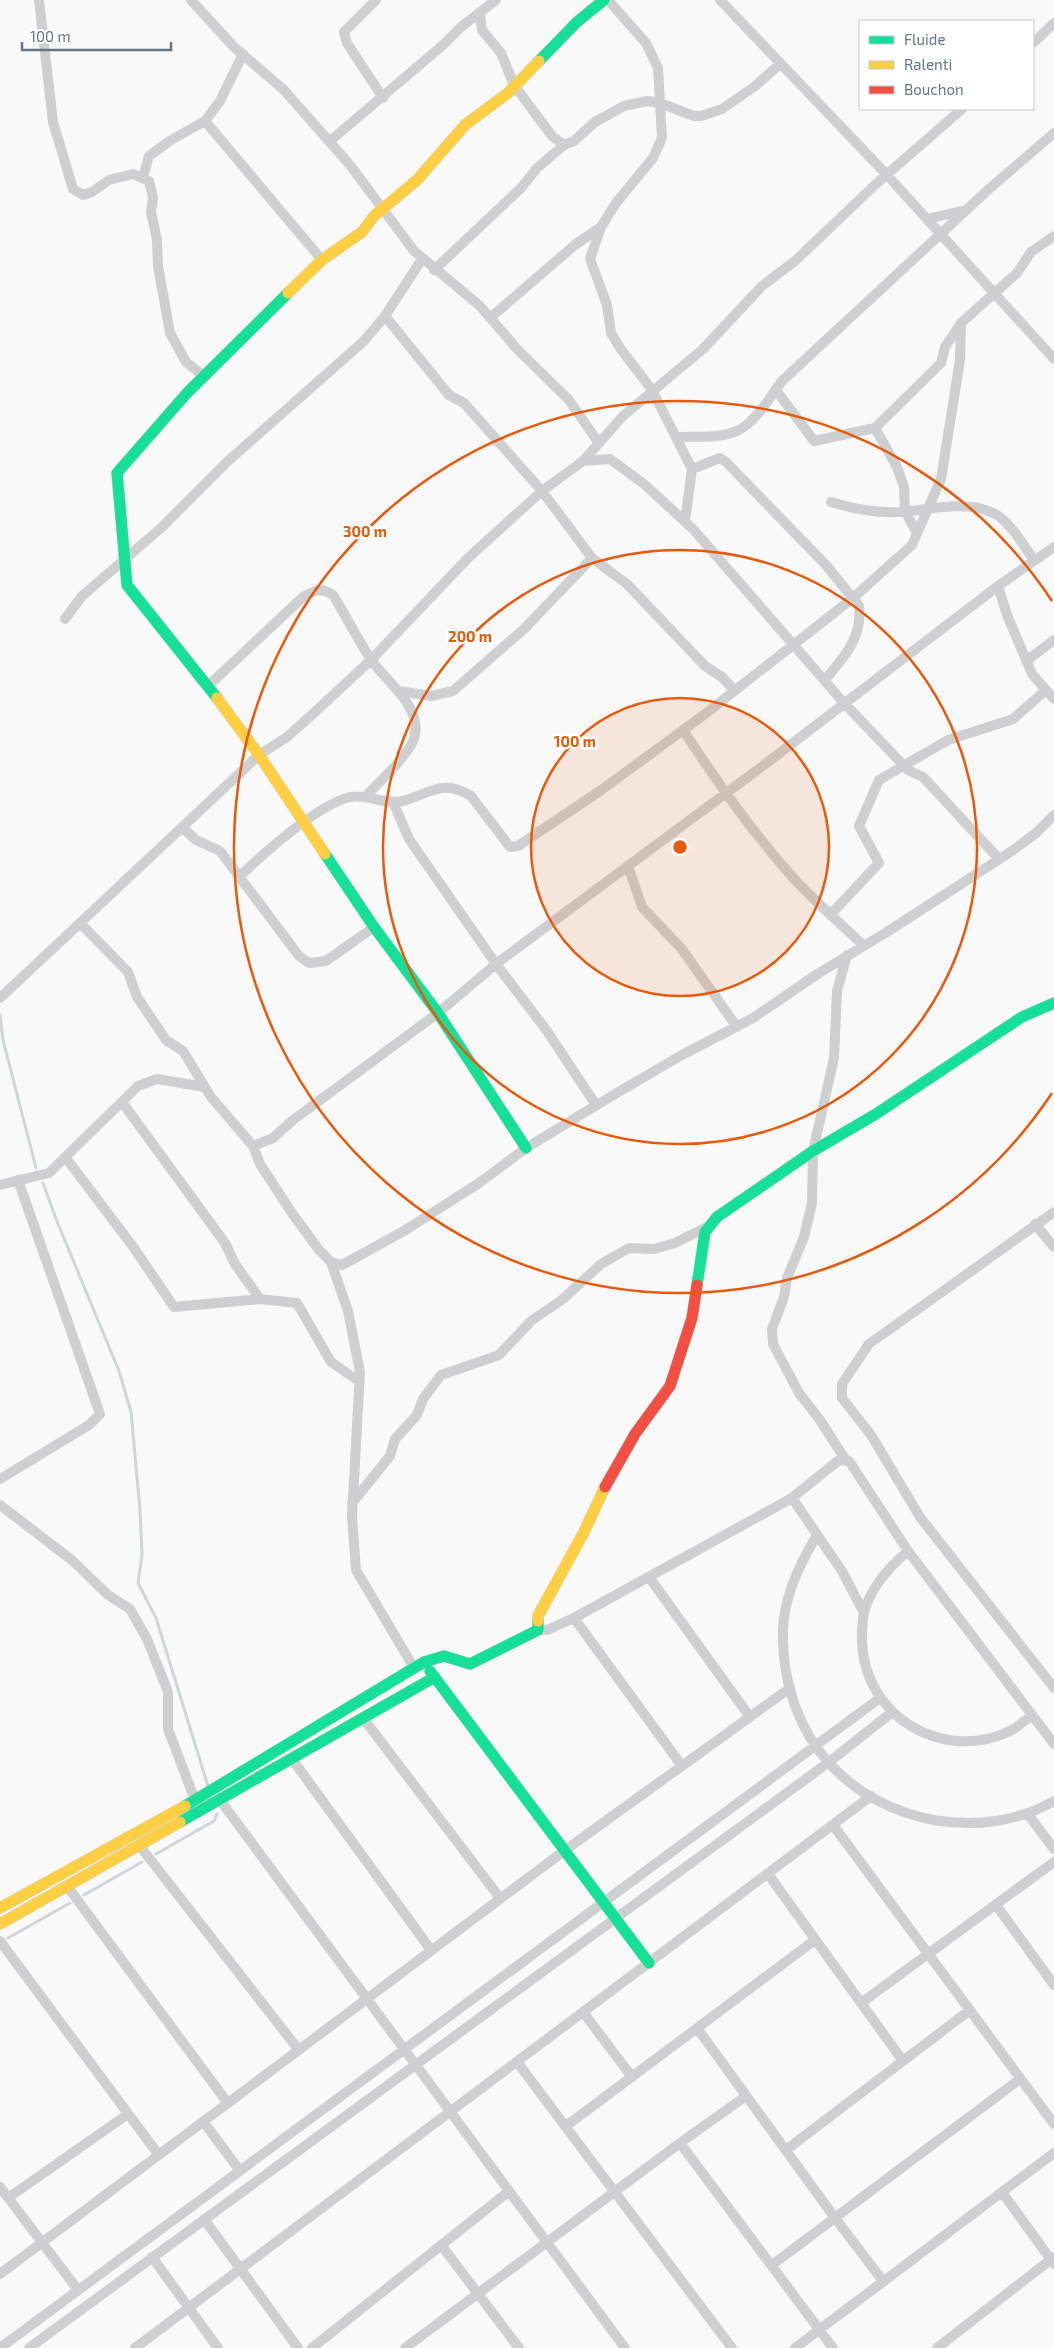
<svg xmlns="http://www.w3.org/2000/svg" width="1054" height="2348" font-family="'Exo 2',sans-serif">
	<rect width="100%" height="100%" fill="#f9f9f9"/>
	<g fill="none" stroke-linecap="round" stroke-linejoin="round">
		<path stroke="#ced6d9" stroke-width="3" d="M0,1015L3,1040L36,1168
			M43,1183L56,1219L119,1371L131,1412L140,1510L142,1555L138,1583L156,1618L208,1786
			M156,1854L214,1821L217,1814
			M84,1895L142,1862
			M8,1938L70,1903"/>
		<defs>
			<path id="fast" d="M539,61L577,22L604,0
				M217,698L127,585L117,473L187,393L288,293
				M325,854L374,927L438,1013L526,1148
				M697,1285L705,1232L717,1217L813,1151L876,1114L1022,1017L1054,1003
				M430,1671L649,1963
				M185,1806L424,1662L444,1656L470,1664L538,1630V1621
				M180,1822L435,1677"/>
			<path id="slow" d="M288,293L322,260L362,232L374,216L417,180L465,125L508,93L539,61
				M217,698L259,755L325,854
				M538,1621V1616L584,1532L605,1487
				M0,1908L185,1806
				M0,1924L180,1822"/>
			<path id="jam" d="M605,1487L635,1434L670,1386L692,1318L697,1285"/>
		</defs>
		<use href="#fast" stroke="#d5d6d7" stroke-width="12"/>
		<use href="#slow" stroke="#d5d6d7" stroke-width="12"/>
		<use href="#jam" stroke="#d5d6d7" stroke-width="12"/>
		<path stroke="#cecfd0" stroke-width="10" d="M39,0L53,122L73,189L83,195L92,192L109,180L133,174L149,181L153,198L151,212L157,240L158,266L170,333L186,362L205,377
			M191,0L234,47L284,90L350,165L414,251L480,306L517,349L569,400L598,442
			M376,0L344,32L347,43L383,98
			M608,0L646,43L658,68L662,138L653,158L616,203L601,227L590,259L607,305L611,333L620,348L652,390L692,469L685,521
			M720,0L887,175L1054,359
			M480,14L482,30L501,53L514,85L552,136L564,145
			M1033,43L1054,23
			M205,121L322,260
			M330,141L443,45L461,27L496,0
			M143,177L149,156L171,140L205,121L220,101L243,54
			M927,219L966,210
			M434,270L521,188L537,168L564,145L574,141L595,122L624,106L647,101L660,103L694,116H701L722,109L754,87L780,64
			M385,316L449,395L464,403L542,491L592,558L627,584L705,666L722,677L734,690
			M490,318L576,244L601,227
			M776,390L814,441L875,428
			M678,437C696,436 721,439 739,430C757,420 770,397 782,381L989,189L1054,133
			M583,461L610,459L644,484L693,529L844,703L908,770L923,777L999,859
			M692,469L720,458L726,462L826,565L859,606C863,638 843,658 825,680
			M831,502C855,509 874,513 899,512C928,510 964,500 991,512C1010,520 1022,544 1034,560
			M917,533L905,511L904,487L897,467L875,428L941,363L945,347L961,323L1017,273L1031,252L1054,236
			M998,586L1007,615L1032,674L1054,699
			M65,619L82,596L161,528L228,461L364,341L385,316L422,259
			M1026,661L1054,640
			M208,686L303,597C315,590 322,587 333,595C346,616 357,638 370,658C385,681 421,705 415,735C412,753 378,783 365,797
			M398,691L431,696L453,691L524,629L592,558
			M683,730C718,783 754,835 797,882C818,904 841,924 863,945
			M182,827L196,840L220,851L299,956L309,963L326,961L374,927
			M628,866L642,907L681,948L737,1027
			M239,877C263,854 317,805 350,797C367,794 385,805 403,801C430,794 442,778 471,796L510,847L518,846L600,791L705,714L853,598L912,545L941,479L960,360L961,323
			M831,914L879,863L859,826L879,780L948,740L1013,719L1046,690
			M80,923L128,972L137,997L166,1040L183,1051L211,1097L253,1146L260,1164L292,1213L319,1250L331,1262L342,1265L404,1231L479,1183L526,1148L605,1100L680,1056L753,1018L819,973L887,932L1012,851L1036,833L1054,815
			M0,998L259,755L287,737L316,711L371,660L468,558L542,491L583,461L623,416L703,349L762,286L795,261L877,183L962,109
			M122,1102L225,1243L235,1264L260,1299L297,1303L331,1362L360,1382
			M596,1105L547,1031L496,964L768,762L998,586L1054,547
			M253,1146L273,1138L293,1120L438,1013L496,964L409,839L393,802
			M66,1158L134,1248L174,1307L260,1299
			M0,1185L49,1173L138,1086L157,1079L205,1087
			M1054,1212L869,1344L842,1384V1398L871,1435L920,1517L1054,1688
			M1035,1224L1054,1247
			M331,1262L348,1311L360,1372L352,1516L356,1570L414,1668
			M845,1459L820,1420L799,1393L773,1344L772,1329L784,1297L787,1278L804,1237L812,1203L813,1151L834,1058L837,991L847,955
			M0,1479L89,1425L100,1414L18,1180
			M792,1498L842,1571L864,1613
			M352,1503L390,1456L395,1439L417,1415L423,1399L441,1375L499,1355L531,1321L563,1299L601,1264L629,1248L654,1249L675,1243L709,1226
			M0,1505L73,1561L108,1595L130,1609L147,1639L168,1692V1729L195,1800
			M817,1535C798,1567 781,1602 783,1641C784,1685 799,1730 829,1763C884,1824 982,1842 1054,1801
			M908,1551C889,1567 871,1587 864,1612C862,1621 862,1633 862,1642C865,1717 943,1763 1010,1731C1018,1727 1025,1720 1032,1715
			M649,1577L750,1717
			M574,1618L682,1766
			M538,1630H547L574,1618L792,1498L839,1460L849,1461L908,1551L1054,1744
			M363,1718L500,1898
			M292,1759L431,1950
			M220,1800L625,2348
			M1027,1813L1054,1849
			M833,1825L1054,2124
			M139,1845L298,2049
			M768,1874L903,2061
			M67,1886L227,2102
			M996,1905L1054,1985
			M0,1941L158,2154
			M861,2003L1054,1862
			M583,2012L632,2077
			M697,2028L835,2218L883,2281
			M517,2062L732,2348
			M203,2121L240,2171
			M566,2126L815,1940
			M680,2143L746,2096
			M786,2150L970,2010
			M0,2187L78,2290
			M1002,2192L1054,2264
			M8,2198L128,2114
			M204,2219L298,2348
			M442,2246L519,2348
			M152,2257L218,2348
			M772,2265L1020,2079
			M0,2274L564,1851L790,1688
			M0,2348L880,1698
			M29,2348L829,1762L891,1713
			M135,2348L871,1796
			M312,2348L508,2192
			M405,2348L680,2143L833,2348
			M795,2348L1054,2153
			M937,2348L1054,2257"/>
		<use href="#fast" stroke="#16e098" stroke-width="11"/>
		<use href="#slow" stroke="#ffcf43" stroke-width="11"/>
		<use href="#jam" stroke="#f24e42" stroke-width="11"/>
	</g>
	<circle cx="680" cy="847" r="149" fill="#e8590c" fill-opacity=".12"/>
	<g fill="none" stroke="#e8590c" stroke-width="2.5">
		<circle cx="680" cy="847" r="149"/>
		<circle cx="680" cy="847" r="297"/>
		<path d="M1052 1093A446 446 0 1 1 1052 601"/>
	</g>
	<circle cx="680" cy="847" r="8" fill="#e8590c" stroke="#fff" stroke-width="2.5"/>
	<g font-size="15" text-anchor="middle" font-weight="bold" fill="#e8590c" stroke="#fff" stroke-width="5" stroke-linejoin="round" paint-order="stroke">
		<text x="365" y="537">300 m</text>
		<text x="470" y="642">200 m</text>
		<text x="575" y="747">100 m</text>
	</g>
	<rect x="859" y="20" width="175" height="90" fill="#ffffff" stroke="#c1c8cd"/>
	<rect x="869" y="36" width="25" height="8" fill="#16e098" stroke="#c1c8cd"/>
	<text x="904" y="45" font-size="15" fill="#657683">Fluide</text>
	<rect x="869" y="61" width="25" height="8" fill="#ffcf43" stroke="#c1c8cd"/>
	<text x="904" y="70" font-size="15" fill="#657683">Ralenti</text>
	<rect x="869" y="86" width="25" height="8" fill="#f24e42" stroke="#c1c8cd"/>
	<text x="904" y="95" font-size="15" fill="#657683">Bouchon</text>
	<path d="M22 42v8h149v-8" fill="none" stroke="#657683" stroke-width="2.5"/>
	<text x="30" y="42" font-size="15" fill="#657683" stroke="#ffffff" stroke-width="4" paint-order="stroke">100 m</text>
</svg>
